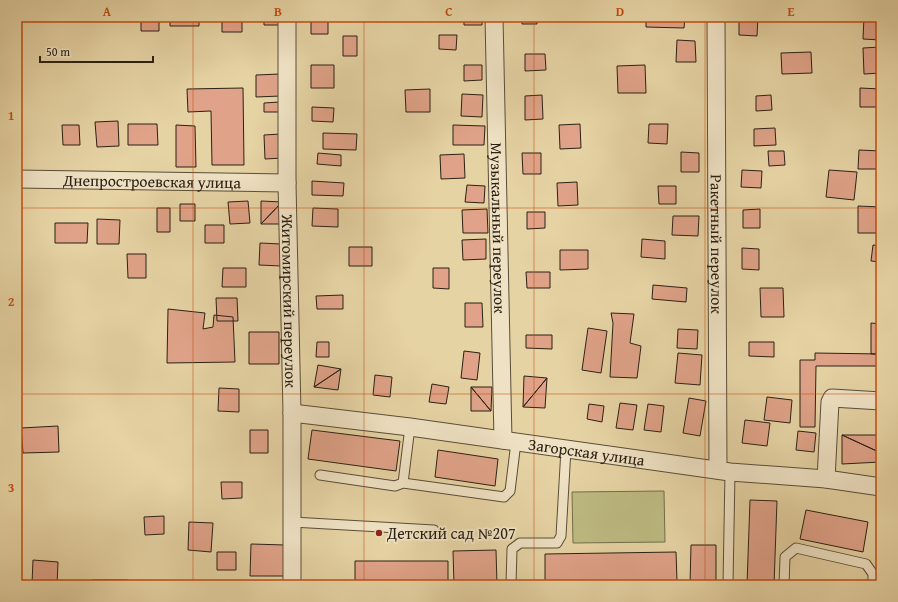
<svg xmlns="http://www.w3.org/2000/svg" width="898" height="602" font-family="'Gentium Book Plus',serif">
	<rect width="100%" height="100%" fill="#e6d3a4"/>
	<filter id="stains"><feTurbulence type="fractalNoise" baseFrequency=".005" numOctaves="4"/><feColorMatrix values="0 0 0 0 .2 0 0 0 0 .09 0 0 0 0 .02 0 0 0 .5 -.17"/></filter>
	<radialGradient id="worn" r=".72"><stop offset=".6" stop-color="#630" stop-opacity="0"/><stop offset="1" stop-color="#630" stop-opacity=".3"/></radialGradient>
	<path fill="#bcba81" stroke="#746e4a" d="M664,491L665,542L573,543L572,492Z"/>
	<path fill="#e0a389" stroke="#2b2114" d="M141,17H159V31H141Z
		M170,17H199V26H170Z
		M222,17H242V32H222Z
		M264,17H281V25H264Z
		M311,17H328V34H311Z
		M464,17H482V25H464Z
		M522,17H537V24H522Z
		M646,17H685L684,28L646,27Z
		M739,17H758L757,36L739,35Z
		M864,17H881V40L863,39Z
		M439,35H457L456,50L439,49Z
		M343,36H357V56H343Z
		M677,40L695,41L696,62H676Z
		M881,47V73L864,74L863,48Z
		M811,52L812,73L782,74L781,53Z
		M525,54H545L546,70L525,71Z
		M311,65H334V88H311Z
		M464,65H482V80L464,81Z
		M645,65L646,93H618L617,66Z
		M280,74L281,96L256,97V75Z
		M243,88L244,165H212L211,111L188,112L187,89Z
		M860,88L881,89V107H860Z
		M430,89V112H406L405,90Z
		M462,94L483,95L482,117L461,116Z
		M542,95L543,119L525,120V96Z
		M771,95L772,110L756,111V96Z
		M279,102L280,112H264V103Z
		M312,107L334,108L333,122L312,121Z
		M118,121L119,146L97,147L95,122Z
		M128,124H157L158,145H128Z
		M580,124L581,148L560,149L559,125Z
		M649,124H668L667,144L648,143Z
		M62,125H79L80,145H63Z
		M176,125L195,126L196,167H176Z
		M453,125L485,126L484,145H453Z
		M17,127H20V150H17Z
		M775,128L776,145L754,146V129Z
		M323,133L357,134L356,150L323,149Z
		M281,134L283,158L265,159L264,135Z
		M859,150L881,151V169H858Z
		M768,151H784L785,165L769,166Z
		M681,152L699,153V172H681Z
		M318,153L341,155V166L317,164Z
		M522,153H541V174H523Z
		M464,154L465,178L441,179L440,155Z
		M742,170L762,171L761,188L741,187Z
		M829,170L857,172L854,200L826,197Z
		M312,181L344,183L343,196L312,195Z
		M577,182L578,205L558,206L557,183Z
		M467,185L485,186L484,203L465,202Z
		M658,186H676V204H659Z
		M248,201L250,223L230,224L228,202Z
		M261,201L282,202L261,224Z
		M282,202L283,224H261Z
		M180,204H195V221H180Z
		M858,206L881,207V233H858Z
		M157,208H170V232H157Z
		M313,208L338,209V227L312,226Z
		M487,209L488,233H463L462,210Z
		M760,209V228H743V210Z
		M527,212H545V228L527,229Z
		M673,216H699L698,236L672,235Z
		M97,219L120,220L119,244H97Z
		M55,223H88L87,243H55Z
		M205,225H224V243H205Z
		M486,239V259L463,260L462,240Z
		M642,239L665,241V259L641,257Z
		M260,243L281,244V266L259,265Z
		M873,245L881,246V262L871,261Z
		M349,247H372V266H349Z
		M742,248L759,249V270L742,269Z
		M560,250H588V269L560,270Z
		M127,254H146V278H128Z
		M223,268H246V287H222Z
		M433,268H449V289L433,288Z
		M526,272H550V288H527Z
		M878,283H881V304H877Z
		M653,285L687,288L686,302L652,299Z
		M760,288H783L784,317H761Z
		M343,295V309H317L316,296Z
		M216,298H237L238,321H217Z
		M465,303H482L483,327H465Z
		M168,309L205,313L203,329L213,327L214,315L233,317L235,362L167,363Z
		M611,313L634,314L630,343L641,346L637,378L610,377L613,323Z
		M871,323L881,324V354H871Z
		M588,328L607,331L601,373L582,370Z
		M678,329L698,330L697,349L677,348Z
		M249,332H279V364H249Z
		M526,335H552V349L526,348Z
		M317,342H329V357H316Z
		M749,342H774V357L749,356Z
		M464,351L480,353L477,380L461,378Z
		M678,353L702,355L700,385L675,383Z
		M815,353L881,354V366H816L815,427H800V360H815Z
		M318,365L341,369L314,387Z
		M341,369L338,390L314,387Z
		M375,375L392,377L390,397L373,395Z
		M524,376L547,378L523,407Z
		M547,378L545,408L523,407Z
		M432,384L449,387L446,404L429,402Z
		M471,387L491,411H471Z
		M471,387H492L491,411Z
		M219,388L239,389V412L218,411Z
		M767,397L792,400L790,423L764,420Z
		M689,398L706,401L700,436L683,433Z
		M620,403L637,405L633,430L616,428Z
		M589,404L604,406L602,422L587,419Z
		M648,404L664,406L661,432L644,430Z
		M745,420L770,423L767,446L742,443Z
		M58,426L59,452L23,453L21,428Z
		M250,430H268V453H250Z
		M312,430L400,441L396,471L308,459Z
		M798,431L816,433L814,452L796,450Z
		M842,435H881V453Z
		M842,435L881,453V462L842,464Z
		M438,450L498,459L495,486L435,477Z
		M221,482H242V498L222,499Z
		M750,500L777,501L774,585H747Z
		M806,510L868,522L863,552L800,539Z
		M164,516V534L145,535L144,517Z
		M189,522L213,523L211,552L188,550Z
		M251,544L285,545V576H250Z
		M691,545H716V585H690Z
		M496,550L497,585H454L453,551Z
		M217,552H236V570H217Z
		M676,552L677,581L622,582V585H598V583L545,584V554Z
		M33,560L58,562L57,585L32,584Z
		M355,561H448V585H355Z
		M92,580H128V585H92Z
		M251,581H281V585H251Z"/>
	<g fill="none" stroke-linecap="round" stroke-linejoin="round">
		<defs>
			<path id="service" d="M320,475L395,486L403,483L410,427
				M403,483L504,497L510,491L516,442
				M292,522L434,530
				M511,585L512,549L520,543H557L561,536L566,449
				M728,585L730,472
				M784,585L785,557L796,548L866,564L873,574V585"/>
			<g id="minor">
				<path id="s1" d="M287,17V183L292,413V585"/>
				<path id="s2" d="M494,17L503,440"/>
				<path id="s3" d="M716,17L718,470"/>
				<path id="s4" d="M17,179L287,183"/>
				<path id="s5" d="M292,413L410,427L730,472L826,479L881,487"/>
				<path d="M826,479L830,402L832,398L881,401"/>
			</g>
		</defs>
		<use href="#service" stroke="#5a4e38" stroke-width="11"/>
		<use href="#minor" stroke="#5a4e38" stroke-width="19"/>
		<use href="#service" stroke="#efe2c4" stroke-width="9"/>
		<use href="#minor" stroke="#efe2c4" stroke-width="17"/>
	</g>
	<path fill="none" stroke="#c24e0e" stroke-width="1" stroke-opacity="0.55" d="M193,17V585M364,17V585M534,17V585M705,17V585M17,208H881M17,394H881"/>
	<circle fill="#8f2418" stroke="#efe2c4" stroke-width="1.5" cx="379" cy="533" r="4"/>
	<g text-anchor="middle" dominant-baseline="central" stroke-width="3.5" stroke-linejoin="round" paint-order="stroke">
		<g font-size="16" fill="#2b2114" stroke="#efe2c4">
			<text stroke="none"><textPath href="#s4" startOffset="135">Днепростроевская улица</textPath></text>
			<text stroke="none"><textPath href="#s2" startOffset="211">Музыкальный переулок</textPath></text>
			<text stroke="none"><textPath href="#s3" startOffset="227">Ракетный переулок</textPath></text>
			<text stroke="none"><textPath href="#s1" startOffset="284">Житомирский переулок</textPath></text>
			<text stroke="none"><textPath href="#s5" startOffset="297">Загорская улица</textPath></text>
		</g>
		<g font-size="16" fill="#2b2114" stroke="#efe2c4" text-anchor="start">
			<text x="387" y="533">Детский сад №207</text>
		</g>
	</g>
	<rect width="898" height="602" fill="none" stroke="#e6d3a4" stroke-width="44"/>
	<path d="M40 56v6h113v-6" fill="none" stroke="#2b2114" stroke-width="2"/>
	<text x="46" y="56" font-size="12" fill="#2b2114" stroke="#efe2c4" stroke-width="3" paint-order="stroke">50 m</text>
	<rect x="22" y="22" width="854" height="558" fill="none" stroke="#c24e0e" stroke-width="1.5"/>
	<g font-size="13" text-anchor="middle" font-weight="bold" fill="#c24e0e">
		<text x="107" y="16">A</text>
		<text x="278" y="16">B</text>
		<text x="449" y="16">C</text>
		<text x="620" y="16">D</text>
		<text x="791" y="16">E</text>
		<text x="11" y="120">1</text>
		<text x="11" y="306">2</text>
		<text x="11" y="492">3</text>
	</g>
	<rect width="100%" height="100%" filter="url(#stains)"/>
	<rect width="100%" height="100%" fill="url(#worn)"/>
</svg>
